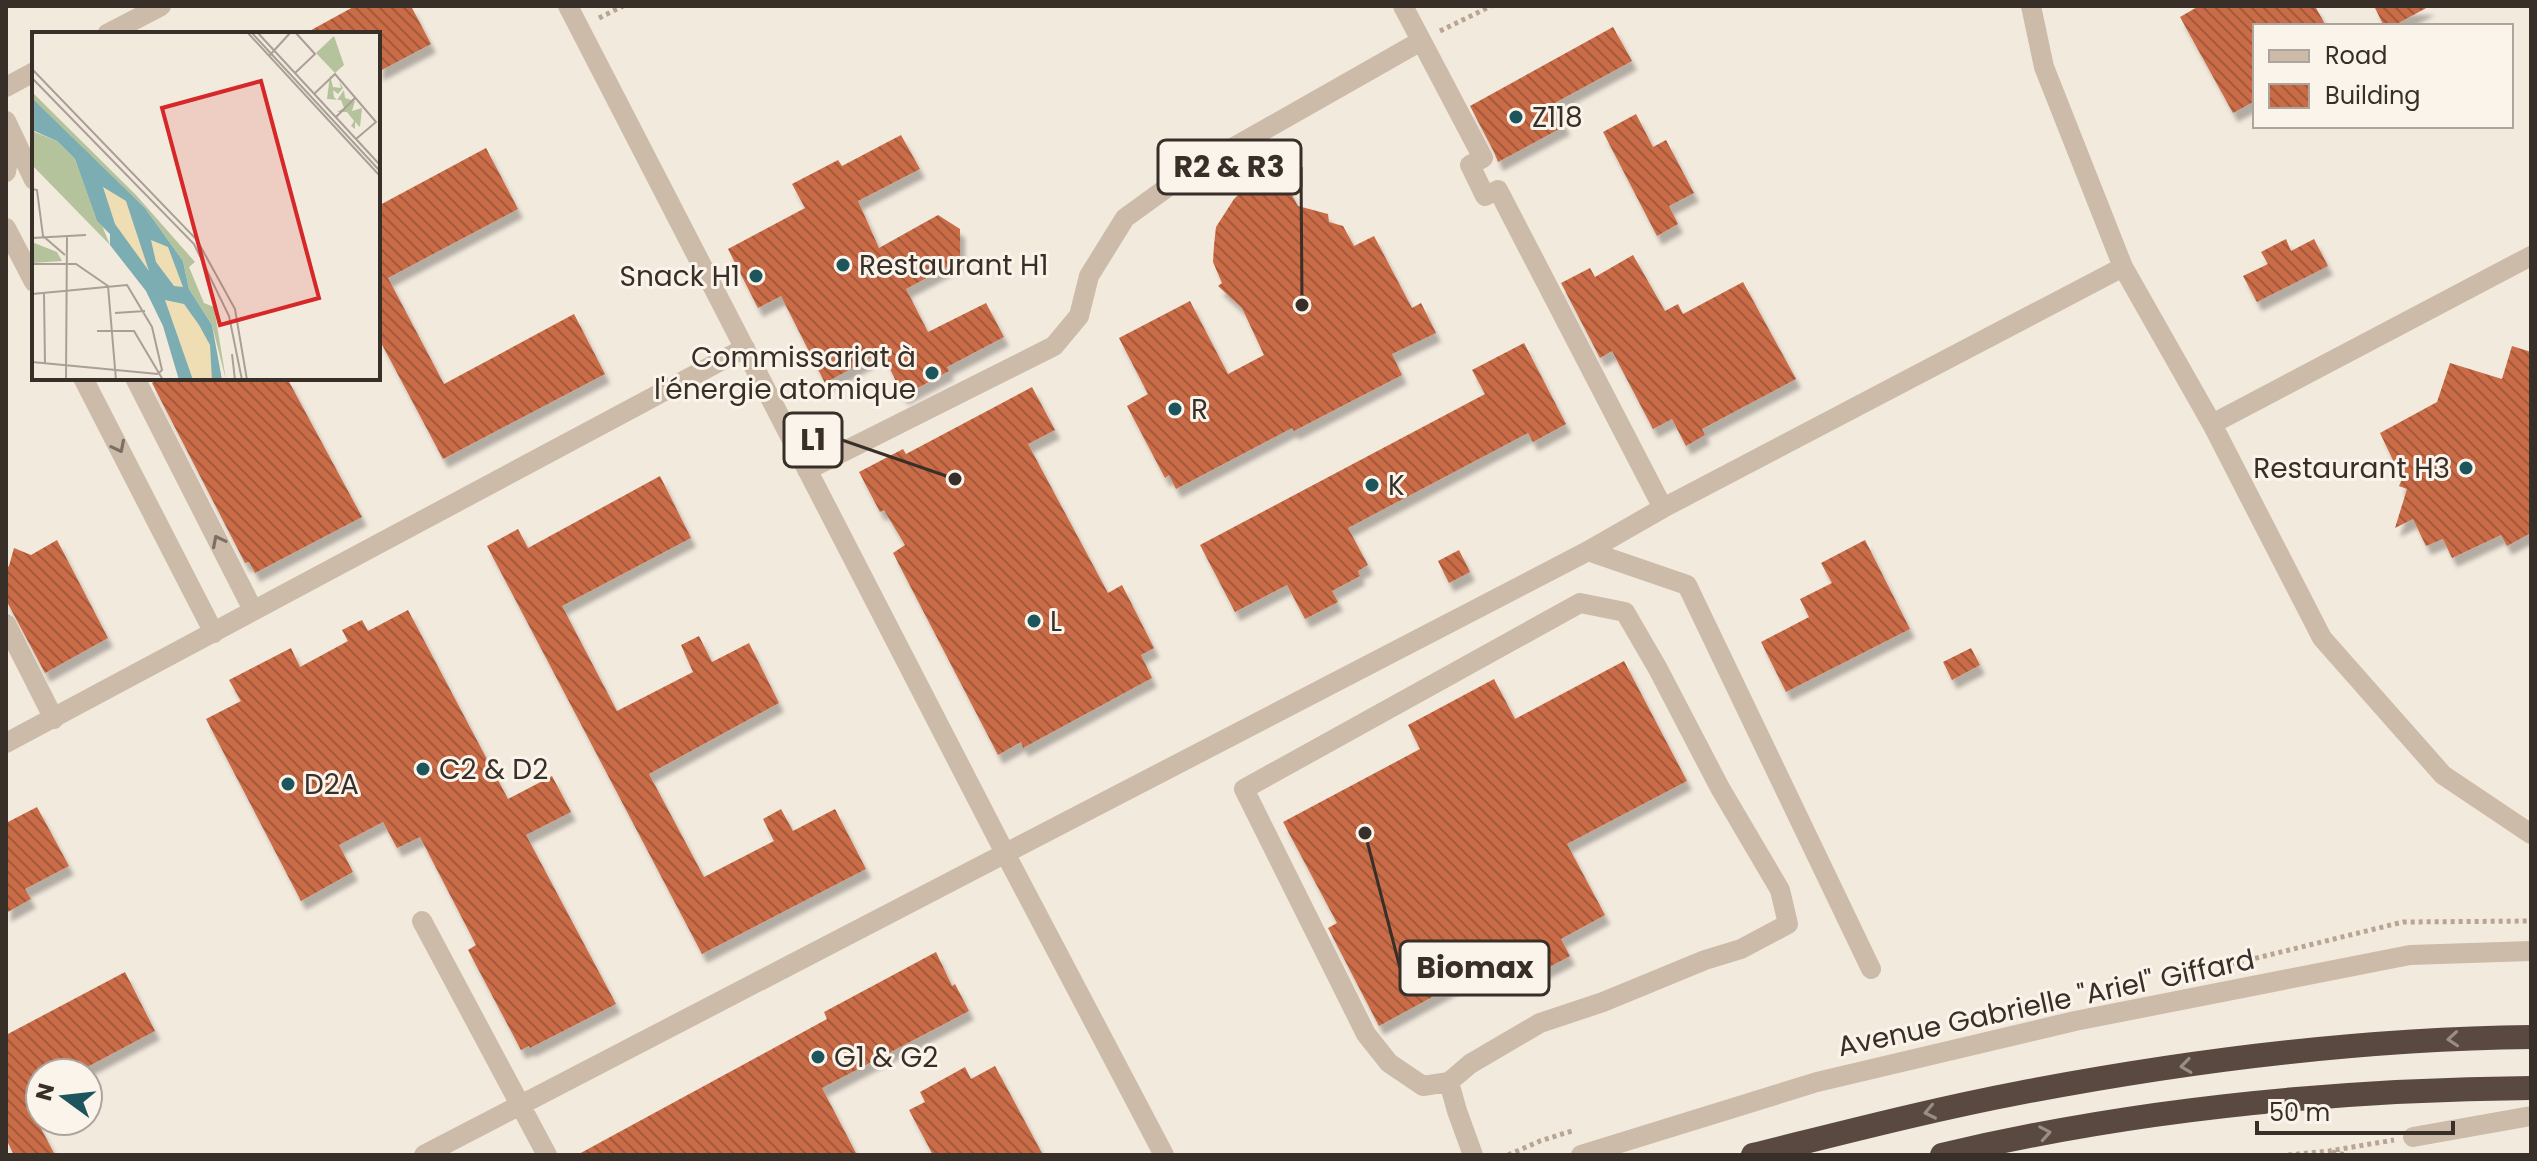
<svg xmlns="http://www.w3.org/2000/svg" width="2537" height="1161" font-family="Poppins,sans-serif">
	<defs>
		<pattern id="building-back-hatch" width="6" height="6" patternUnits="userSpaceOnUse" patternTransform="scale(2)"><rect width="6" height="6" fill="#c96c46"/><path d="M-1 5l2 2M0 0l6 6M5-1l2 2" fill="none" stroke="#a4593a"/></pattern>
		<filter id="shadow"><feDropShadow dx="5" dy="9" stdDeviation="2" flood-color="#0004"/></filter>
	</defs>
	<rect width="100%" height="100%" fill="#f3eade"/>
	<path fill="url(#building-back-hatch)" filter="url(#shadow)" d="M355,6H411L431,44L378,72V34H304Z
		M2199,6H2315L2326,26H2255V101L2233,113L2180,17Z
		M2374,6H2430L2393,26H2384Z
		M1613,27L1632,61L1553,104L1565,126L1498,162L1494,152L1470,106Z
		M1636,114L1653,147L1666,140L1694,193L1669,206L1678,224L1657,236L1603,132Z
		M901,135L920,169L858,201L879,248L938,215L960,229V260L906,289L928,332L986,303L1004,337L947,367L949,371L903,396L882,352L825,383L781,296L758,308L728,249L805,208L792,184L838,160L842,166Z
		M486,148L518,209L388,278L444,384L574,314L605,374L443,459L378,337V206Z
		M1279,172L1298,206L1328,214L1329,222L1343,226L1354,246L1374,236L1412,308L1421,303L1436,333L1392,354L1402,375L1294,431L1292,428L1176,489L1169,475L1165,478L1127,406L1148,394L1119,338L1190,301L1228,374L1264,355L1242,308L1218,286L1222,283L1213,262L1214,245L1216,227L1234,199L1243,190Z
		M2286,239L2291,251L2314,239L2328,266L2257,302L2243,276L2268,264L2261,252Z
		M1633,255L1665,311L1678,304L1683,314L1743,282L1796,379L1702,429L1705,435L1686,446L1672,419L1653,429L1612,351L1600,358L1561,283L1590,268L1595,277Z
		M1524,343L1566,424L1533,442L1528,433L1348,528L1368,565L1358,571L1360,576L1332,591L1338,602L1305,619L1287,585L1235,612L1200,545L1485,394L1472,370Z
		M2512,346L2531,352V533L2507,546L2501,535L2452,558L2443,539L2426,546L2413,519L2395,528L2407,489L2399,486L2402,479L2380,433L2437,402L2450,363L2502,379Z
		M160,378H287L362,517L255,573L249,562L245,563L152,383Z
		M1032,387L1055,430L1028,444L1108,593L1122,585L1154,648L1141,655L1152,678L1023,748L1021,742L998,755L893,553L905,545L884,510L880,512L859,472L903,449L906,454Z
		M660,476L691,538L562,606L617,711L693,672L681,645L699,636L712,662L749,643L779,703L649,774L704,877L774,841L763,819L781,809L793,831L835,809L866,869L702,954L487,546L518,529L528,548Z
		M57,540L108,638L45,673L6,600V568L9,566L14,548L31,555Z
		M1865,540L1910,629L1786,692L1761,642L1809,617L1800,599L1832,583L1821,563Z
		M1459,550L1470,572L1449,583L1438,561Z
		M408,610L508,799L552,776L571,812L526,835L616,1004L530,1048L529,1046L521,1050L468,950L476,945L420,837L397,848L383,822L339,845L353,872L301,901L206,719L241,701L229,680L291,648L300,667L348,641L342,630L362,620L368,631Z
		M1971,648L1980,665L1952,680L1943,662Z
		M1624,661L1687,781L1567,844L1605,915L1561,939L1570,956L1540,972L1526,946L1379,1026L1328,928L1337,923L1283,822L1420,749L1408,725L1494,679L1515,719Z
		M37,807L69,866L25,889L31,899L6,913V823Z
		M936,952L952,986L955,984L969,1011L822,1088L857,1155H577L827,1019L824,1012Z
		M125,972L155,1031L76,1073H40V1092L26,1100L55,1155H14L6,1139V1035Z
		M995,1066L1043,1155H933L909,1110L925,1102L920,1092L965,1067L971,1079Z"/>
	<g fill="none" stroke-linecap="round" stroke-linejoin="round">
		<path stroke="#b8a593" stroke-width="5" stroke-dasharray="4 4" stroke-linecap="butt" d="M599,18L623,6
			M1440,31L1491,6
			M2224,966L2403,922L2531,921
			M2332,1152L2346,1155
			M1508,1155L1540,1141L1575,1130
			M2288,1155L2329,1151L2394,1140"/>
		<path stroke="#ccbba9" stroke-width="20" d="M568,6L1005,853L1164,1155
			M1403,6L1483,158L1470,165L1485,196L1498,190L1663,508
			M2031,6L2044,67L2123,267L2212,424L2322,638L2443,775L2531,834
			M107,34L161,6
			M6,87L34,72
			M6,121L34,180
			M6,172L12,137
			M6,228L34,282
			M83,378L214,633
			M135,378L253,610
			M2212,424L2531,256
			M807,470L1054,346L1079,316L1089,276L1125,218L1183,176L1421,41
			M1588,551L1687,585L1871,969
			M6,624L54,719
			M6,743L745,348
			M422,921L547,1155
			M1449,1082L1423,1086L1389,1063L1366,1034L1244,789L1580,603L1625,612L1658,669L1720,788L1780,890L1788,924L1741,949L1705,960L1603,1002L1540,1023L1470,1064L1449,1082L1457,1111L1473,1155
			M2413,1137L2531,1116
			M424,1155L1588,551L1663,508L2123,267
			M1581,1155L1817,1082L2075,1021L2410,955L2531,951"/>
		<path stroke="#5a4940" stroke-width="24" d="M1753,1155C1842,1133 1930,1110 2019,1093C2186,1061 2361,1039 2531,1037
			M1942,1155C2134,1109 2333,1090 2531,1088"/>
	</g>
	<defs><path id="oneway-chevron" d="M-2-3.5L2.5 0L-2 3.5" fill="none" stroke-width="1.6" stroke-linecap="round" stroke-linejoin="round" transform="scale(2)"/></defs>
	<g stroke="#7b6e63">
		<use href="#oneway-chevron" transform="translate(119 447) rotate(63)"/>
		<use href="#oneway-chevron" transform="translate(218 541) rotate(-117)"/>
	</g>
	<g stroke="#9a8d84">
		<use href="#oneway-chevron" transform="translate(2453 1039) rotate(176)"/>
		<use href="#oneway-chevron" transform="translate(2186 1066) rotate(172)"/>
		<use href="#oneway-chevron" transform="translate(1930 1112) rotate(168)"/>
		<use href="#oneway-chevron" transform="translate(2045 1133) rotate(-10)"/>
	</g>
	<g fill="#1d555c" stroke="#fbf4eb" stroke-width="3">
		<circle cx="1516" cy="117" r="8"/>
		<circle cx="843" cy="265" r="8"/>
		<circle cx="756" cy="276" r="8"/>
		<circle cx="932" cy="373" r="8"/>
		<circle cx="1175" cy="409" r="8"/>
		<circle cx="2466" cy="468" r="8"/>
		<circle cx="1372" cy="485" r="8"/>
		<circle cx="1034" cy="621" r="8"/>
		<circle cx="423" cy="769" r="8"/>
		<circle cx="288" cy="784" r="8"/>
		<circle cx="818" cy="1057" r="8"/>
	</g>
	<g text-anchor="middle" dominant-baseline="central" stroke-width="6" stroke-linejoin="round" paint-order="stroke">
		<g font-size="28" fill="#392f29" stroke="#fbf4eb" text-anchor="start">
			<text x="1532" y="117">Z118</text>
			<text x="859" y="265">Restaurant H1</text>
			<text x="740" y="276" text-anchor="end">Snack H1</text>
			<text x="916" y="357" text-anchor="end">Commissariat à<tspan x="916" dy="32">l'énergie atomique</tspan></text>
			<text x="1191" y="409">R</text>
			<text x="2450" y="468" text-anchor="end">Restaurant H3</text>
			<text x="1388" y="485">K</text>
			<text x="1050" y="621">L</text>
			<text x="439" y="769">C2 &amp; D2</text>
			<text x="304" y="784">D2A</text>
			<text x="834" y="1057">G1 &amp; G2</text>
		</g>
		<g font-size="28" fill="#392f29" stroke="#fbf4eb">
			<text transform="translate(2046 1003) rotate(-12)">Avenue Gabrielle "Ariel" Giffard</text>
		</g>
	</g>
	<g transform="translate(32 32)">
		<rect width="348" height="348" fill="#f3eade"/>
		<path d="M298,43L301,55L309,56L307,49L311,56L306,62L301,58L302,65L305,68L312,58L313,66L323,69L320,79L330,76L328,95L323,90V97L319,94L322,89L315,80H305L312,76L309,68L295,67ZM0,210L25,220L30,229L0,231Z" fill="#b5c39d"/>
		<path d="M0,60L104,163L163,230L157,235L172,271L182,275L194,348L180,293L157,257L151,229L113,176L0,71ZM0,99L25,109L43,127L78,213L0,133Z" fill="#b5c39d"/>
		<path d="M2,68L113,176L151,229L157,257L180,293L190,348H147L131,294L114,259L78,213V202L65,189L43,127L25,109L0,98Z" fill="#efdeb4"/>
		<path d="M302,4L312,33L303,41L284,21Z" fill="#b5c39d"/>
		<path d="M2,68L113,176L151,229L157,257L180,293L190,348H180L178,313L167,293L152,272L133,268L161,348H147L131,294L114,259L78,213V202L65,189L43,127L25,109L0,98ZM71,155L94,169L117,239L83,192ZM119,208L136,215L151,255L142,254L124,230Z" fill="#7cadb2" fill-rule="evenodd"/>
		<path fill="none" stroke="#a99f96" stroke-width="2" d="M215,0L348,144M219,0L348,139M225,0L348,133M237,24L259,0M0,37L165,208L203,277L215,348M263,41L283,22L263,0M0,46L162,212L197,284L210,348M282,62L303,42L344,90L324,107M304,85L324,65M0,157L5,158L11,204L33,223M0,206L54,203M0,232H44L76,254L84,348M12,261L13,332M0,262L95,253L120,295L130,338L126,342M83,281L113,279M65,299H102L131,348M200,322L203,348M0,330L126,342M34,348L35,204"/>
		<path fill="#d62828" fill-opacity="0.15" stroke="#d62828" stroke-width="4" d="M229,49L287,266L188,293L130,76Z"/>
		<rect width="348" height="348" fill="none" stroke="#392f29" stroke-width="4"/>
	</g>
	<path fill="none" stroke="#392f29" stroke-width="3" d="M1302 305L1301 167M955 479L842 440M1365 833L1400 968"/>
	<g fill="#392f29" stroke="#fbf4eb" stroke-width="3">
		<circle cx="1302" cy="305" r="8"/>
		<circle cx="955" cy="479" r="8"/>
		<circle cx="1365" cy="833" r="8"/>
	</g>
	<g fill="#fbf4eb" stroke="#392f29" stroke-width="3">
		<rect x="1158" y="140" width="143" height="54" rx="8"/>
		<rect x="784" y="413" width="58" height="54" rx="8"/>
		<rect x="1400" y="941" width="149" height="54" rx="8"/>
	</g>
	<g font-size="30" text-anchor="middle" font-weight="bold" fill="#392f29">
		<text x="1229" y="177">R2 &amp; R3</text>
		<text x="813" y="450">L1</text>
		<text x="1475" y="978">Biomax</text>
	</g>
	<rect width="2537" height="1161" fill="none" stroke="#392f29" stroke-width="16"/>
	<rect x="2253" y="24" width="260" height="104" fill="#fbf4eb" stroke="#ada59d" stroke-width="2"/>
	<rect x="2269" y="50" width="40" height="12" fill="#ccbba9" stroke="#ada59d" stroke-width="2"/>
	<text x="2325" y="64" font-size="24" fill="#392f29">Road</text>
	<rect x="2269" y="84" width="40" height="24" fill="url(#building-back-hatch)" stroke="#ada59d" stroke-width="2"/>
	<text x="2325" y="104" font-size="24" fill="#392f29">Building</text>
	<g transform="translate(64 1097) rotate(285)"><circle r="38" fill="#fbf4eb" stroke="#ada59d" stroke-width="2"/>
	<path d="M0-6L14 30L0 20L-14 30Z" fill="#1d555c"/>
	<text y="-12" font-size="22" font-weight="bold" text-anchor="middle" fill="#392f29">N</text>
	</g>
	<path d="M2257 1121v12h196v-12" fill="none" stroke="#392f29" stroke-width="4"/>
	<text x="2269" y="1121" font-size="24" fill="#392f29" stroke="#fbf4eb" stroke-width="6" paint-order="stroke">50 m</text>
</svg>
